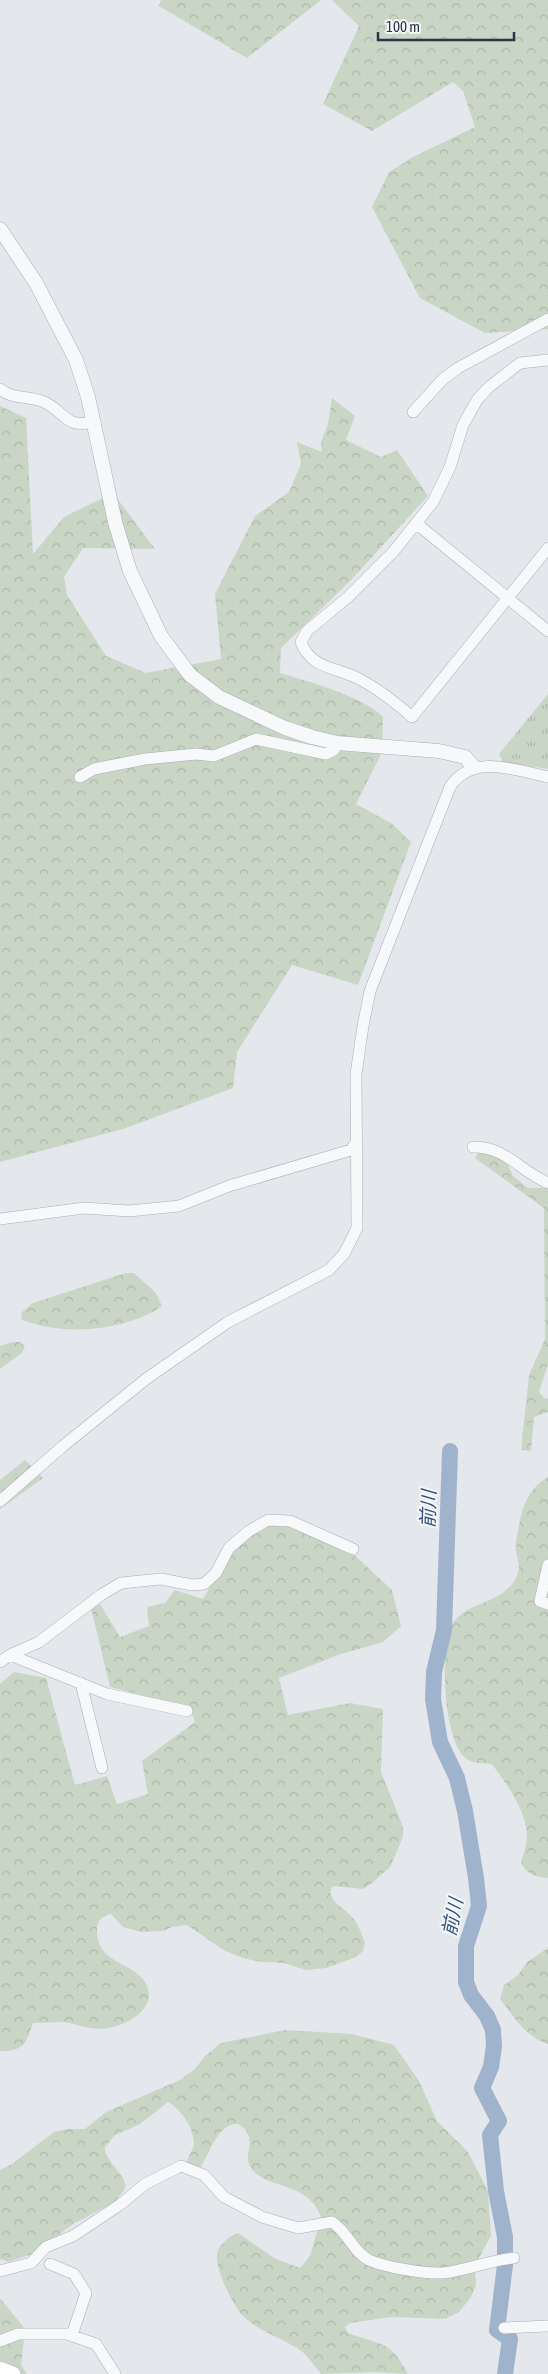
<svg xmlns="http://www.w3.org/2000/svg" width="548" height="2374" font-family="'Asap Condensed','Noto Sans JP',sans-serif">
	<defs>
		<pattern id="grass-tufts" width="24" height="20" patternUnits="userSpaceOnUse" patternTransform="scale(1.25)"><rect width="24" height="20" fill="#c9d6c5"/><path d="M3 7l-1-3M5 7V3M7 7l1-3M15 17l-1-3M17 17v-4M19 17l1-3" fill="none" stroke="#adb8ab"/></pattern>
		<pattern id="forest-crowns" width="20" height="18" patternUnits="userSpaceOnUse" patternTransform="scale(1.25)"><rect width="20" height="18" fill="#c9d6c5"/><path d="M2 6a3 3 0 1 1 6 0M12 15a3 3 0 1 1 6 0" fill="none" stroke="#adb8ab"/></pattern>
	</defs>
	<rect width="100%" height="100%" fill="#e4e7ec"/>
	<path fill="url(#grass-tufts)" d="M548,694V769L503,762L499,754Z"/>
	<path fill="url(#forest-crowns)" d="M161,0H321L247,58L159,6Z
		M332,0H548V329L485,333L420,298L372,207L389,172L413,157L475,127L463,91L453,82L372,131L323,104L359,26Z
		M332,398L355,416L346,440L381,457L397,450L428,496L351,580L281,648L280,673C309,682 363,696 383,717L382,752L356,804L391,823L411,842L358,985L292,965L237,1052L233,1088L123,1129L0,1162V406L26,418L33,554L64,517L113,493L155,549L83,548L64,577L67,595L106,656L146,673L221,659L215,594L255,516L289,492L301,464L297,442L322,452L321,442L328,424Z
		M481,1150L492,1153L508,1165L513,1176L528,1188H548V1364L539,1392L545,1399L548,1398V1412L534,1417L531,1451L521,1450L529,1375L545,1339L544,1208L475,1158Z
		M126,1273H134L156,1293L162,1306C127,1331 61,1337 21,1319L22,1312L33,1303Z
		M12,1342H19L25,1346L22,1353L0,1369V1346Z
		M25,1460L43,1478L0,1509V1480Z
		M548,1477V1878C535,1877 528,1875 521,1863C523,1855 527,1845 527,1837C527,1810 506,1784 492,1764C480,1763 468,1764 461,1753C444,1730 440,1653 451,1627C462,1601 501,1606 516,1578C522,1567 517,1561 516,1550C515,1544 517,1537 518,1531C522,1508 527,1490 548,1477Z
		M269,1523L289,1524L351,1552L392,1590L401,1626L383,1642L338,1655L279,1678L288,1715L350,1703L383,1709L381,1772L403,1827V1837L390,1867L372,1883L363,1889L333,1886L330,1892C333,1904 342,1906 350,1915C358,1922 361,1933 365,1943L363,1951L356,1957L326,1968L306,1970L284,1963L261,1962L243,1958L225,1951L187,1925L172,1927L163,1931L141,1932L123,1927L111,1914C103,1916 97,1919 97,1929C96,1964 130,1960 145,1982C148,1986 149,1993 149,1997C145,2020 110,2032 90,2028C81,2027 73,2023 64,2022C54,2022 43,2023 33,2023C26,2044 24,2051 0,2051V1684L14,1672L46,1678L75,1785L107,1776L117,1804L148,1794L142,1761L195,1722L190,1708L110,1687L91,1608L100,1604L120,1637L149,1626L147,1607L165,1603L175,1590L203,1599L231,1551Z
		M548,1948V2044C527,2038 513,2016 500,1999L504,1985L518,1975L527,1962Z
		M285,2030L352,2034L394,2045L419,2081L437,2121L468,2152L488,2191L491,2236L475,2265L476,2285L471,2297L459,2312L445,2319L391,2317L350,2323L345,2327L348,2333C383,2346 390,2340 408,2374L374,2372L321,2374C314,2365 307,2354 297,2348C280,2337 260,2332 244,2317C233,2306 212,2265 218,2250C222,2242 230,2236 238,2233L274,2258L300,2268L310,2256L321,2217C308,2180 266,2190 251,2168C241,2154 261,2137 238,2124C217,2123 210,2154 200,2168L187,2163C188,2156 193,2150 194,2144C194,2128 181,2109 168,2102L140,2124L115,2135L105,2147C104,2158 121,2171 126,2185L123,2192L113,2203L73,2224L35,2253L8,2262L2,2259L0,2260V2170L12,2164L54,2132L69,2129H85L106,2112L180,2080L195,2069L205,2056L221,2043Z
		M0,2298L25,2329L21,2365L27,2374H0Z"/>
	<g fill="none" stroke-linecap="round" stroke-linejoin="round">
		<path stroke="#9fb4cc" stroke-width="16" d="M450,1451L444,1630L434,1672L433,1699L440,1742L457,1778L465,1811L476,1878L479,1906L466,1946V1982L471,1995L487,2016L493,2030L494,2046L491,2067L482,2088L499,2121L490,2135L496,2191L505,2237V2265L497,2330L510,2339L505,2374"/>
		<defs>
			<path id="minor" d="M548,360L520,363L489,387L477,400L463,425L450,467L433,502L394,551L348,597L307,631L301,642C311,670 339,667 361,680C380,690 396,703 412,717L548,548
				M0,389C13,400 29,395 44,402C66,412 64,429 95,422
				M413,412L443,379L458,368L548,319
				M417,524L548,631
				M80,777L94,769L145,759L196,754L214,756L256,739L326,754L334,750L337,743
				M473,1147C507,1147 519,1171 548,1183
				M0,1219L84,1208L129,1211L179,1206L229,1186L351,1150L357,1141
				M0,1501L63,1446L146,1379L228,1322L329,1270L344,1254L357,1228L356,1074L363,1026L370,991L450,787C472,753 515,770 548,777
				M548,1565L540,1601L548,1604
				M10,1655L107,1694L187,1711
				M0,1662L10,1655L39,1642L101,1595L121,1583L161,1579L192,1585L204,1584L216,1573L229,1548L249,1531L268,1520L290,1521L353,1549
				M81,1683L102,1768
				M50,2264L74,2274L86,2293L72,2335
				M0,2271L31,2263L46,2247L73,2236L121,2204L145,2184L181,2166L204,2175L224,2197L262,2217L298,2228L332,2222C347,2231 353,2252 369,2260C384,2267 425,2274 442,2273C466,2271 489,2260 514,2258
				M504,2328L548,2326
				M0,2341L18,2334H67L96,2344L115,2374"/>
			<path id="tertiary" d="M0,229L36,283L76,360L88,397L115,522L130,571L161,636L190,675L219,697L285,728L312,737L337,743L439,751L465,757L474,767"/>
			<path id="secondary" d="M0,2369L13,2374"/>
		</defs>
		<use href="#minor" stroke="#a9aeb7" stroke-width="12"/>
		<use href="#tertiary" stroke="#a9aeb7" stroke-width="15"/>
		<use href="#secondary" stroke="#a9aeb7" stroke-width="16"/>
		<use href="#minor" stroke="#f7f8fa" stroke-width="11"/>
		<use href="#tertiary" stroke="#f7f8fa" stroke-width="14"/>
		<use href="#secondary" stroke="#fff" stroke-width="15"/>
	</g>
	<g text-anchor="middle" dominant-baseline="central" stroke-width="4" stroke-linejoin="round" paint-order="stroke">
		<g font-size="19" font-style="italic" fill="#34527a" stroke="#f4f6f9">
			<text transform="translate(428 1509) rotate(-88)">前川</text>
			<text transform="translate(452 1917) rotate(-78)">前川</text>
		</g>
	</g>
	<path d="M378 32v8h136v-8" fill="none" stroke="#2b3445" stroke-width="2.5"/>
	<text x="386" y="32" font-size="15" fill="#2b3445" stroke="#f4f6f9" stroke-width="4" paint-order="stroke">100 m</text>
</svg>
